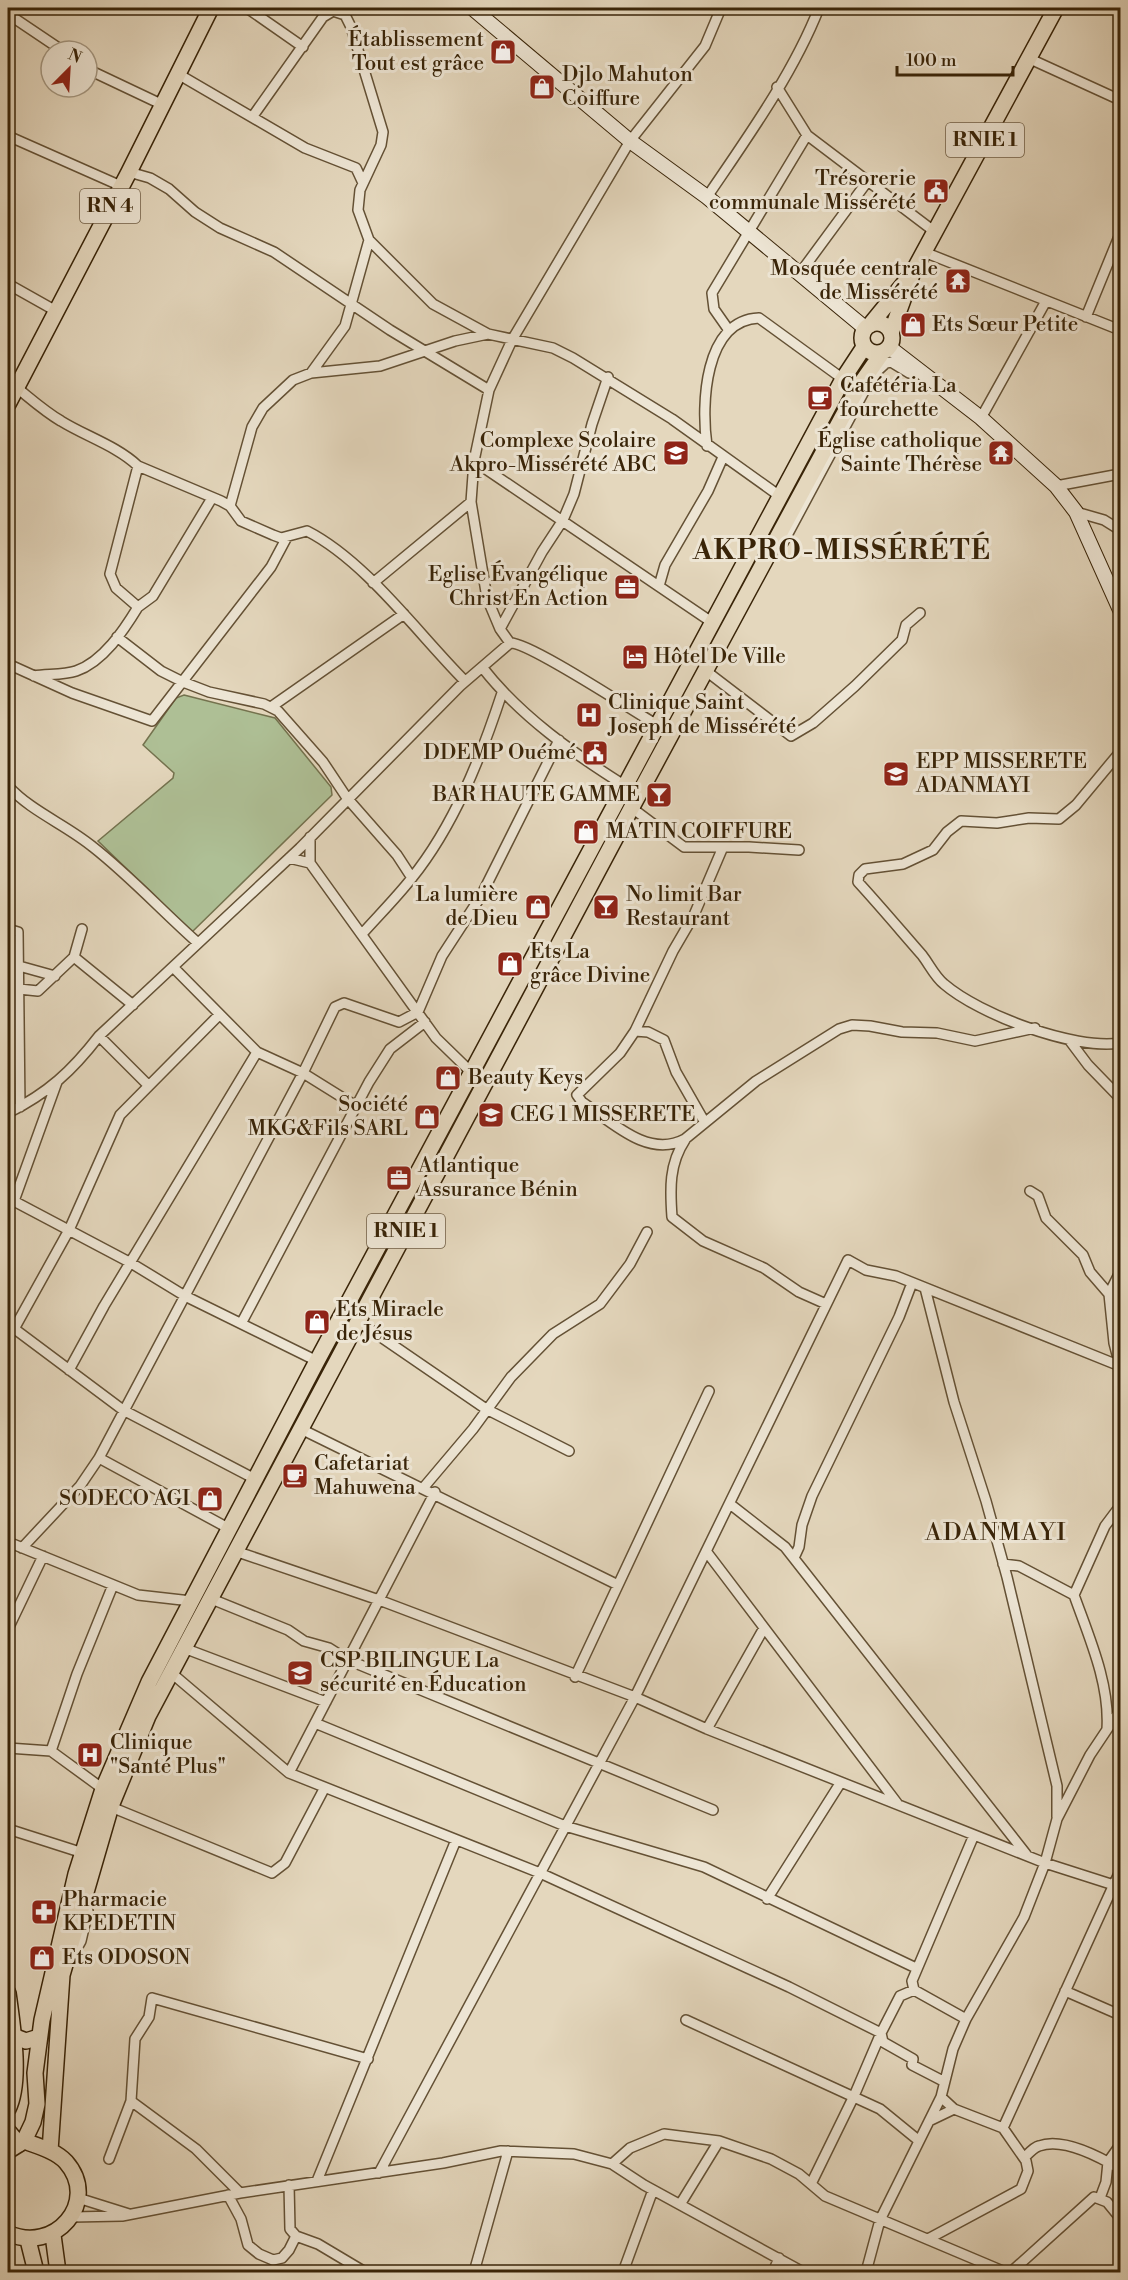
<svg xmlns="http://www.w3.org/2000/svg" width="1128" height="2280" font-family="'Libre Bodoni',serif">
	<rect width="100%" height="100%" fill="#e4d7bd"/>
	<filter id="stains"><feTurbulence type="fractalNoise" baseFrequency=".00333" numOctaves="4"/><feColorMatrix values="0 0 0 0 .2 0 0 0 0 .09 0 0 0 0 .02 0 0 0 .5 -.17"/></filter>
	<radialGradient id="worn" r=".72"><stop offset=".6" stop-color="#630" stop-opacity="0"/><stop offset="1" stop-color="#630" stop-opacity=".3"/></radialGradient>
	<path fill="#aebf95" stroke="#74724e" stroke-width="1.5" d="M184,695L275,718L331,787L332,795L192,932L98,841L173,778L174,773L143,745L176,698Z"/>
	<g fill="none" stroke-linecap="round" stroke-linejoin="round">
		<defs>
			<path id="minor" d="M247,8L303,47
				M8,14L63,51
				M1028,58L1120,100
				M87,69L163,105
				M178,74L305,148L356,168L363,183
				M777,87L807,135L935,232
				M8,136L121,186
				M129,172L150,178L169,189L195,212L220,228L274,252L390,330L489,390
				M707,197C747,138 793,74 819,8
				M369,240L433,304L488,334L553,348L573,358L672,419L781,497
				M924,252L1120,330
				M800,273L867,182
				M8,284L56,311
				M1086,317L1120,234
				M728,329L714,309L712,293L807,135
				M311,373L380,366L455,341L488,334
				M874,374L886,363L891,362L909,373L918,371
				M16,387C31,399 44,411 61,421C85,436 117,446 138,466L221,501L230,506L241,521L273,535L281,538L307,531C366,561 419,635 465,681
				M981,418L1046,301
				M707,446C701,405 704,320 759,318L843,379
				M474,461L713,623
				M1056,486L1120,474
				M230,506L252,427L263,408L293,380L311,373L345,326L369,240L358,210L360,190L381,145L383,132L351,27L345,15L333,11L323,17L253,116
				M1076,512L1104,520L1120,530
				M783,543L867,386
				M373,583L471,502
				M659,586L665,565L708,491L723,457
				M138,607L153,596L212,498
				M500,629L542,552L563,520L574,494L592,424L608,377
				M117,637L161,671L183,682L209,692L264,704L278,711L323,762L347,798L397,855L412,878
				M510,643L500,629L487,598L471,502L474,461L489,390L512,340L630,141L705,46L721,8
				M8,664L72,693L152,721L271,567L287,537
				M482,667C520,716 574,754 627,787
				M710,674L791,736L813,723L855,686L902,640L906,625L920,613
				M34,676C47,674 64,675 76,671C103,662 124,630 138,607L116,588L110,574L138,466
				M271,707L404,614
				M1120,752L1076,805L1059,819L1029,818L997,823L961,821L947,832L933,850L903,864L865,869L859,875L858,882C880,906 901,931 922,955C929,964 935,977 944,984C980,1015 1074,1050 1120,1043
				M8,786C32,812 65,824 93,847C130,876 163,912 198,943
				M633,805L636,811L684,847H749L799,850
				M310,837V863
				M723,847L694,915L673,951L635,1031L620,1053L577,1095L582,1102C612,1122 648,1159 685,1139L756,1081L839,1029L852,1025L870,1026L902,1032L937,1033L975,1041L1035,1028
				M289,858L310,863L436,1038L472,1073
				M8,929L18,932L20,1107
				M362,934C378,916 396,898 411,879C454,826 481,757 502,693
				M74,957L133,1005
				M19,966L55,976
				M173,967L257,1052L303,1073L356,1106
				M19,989L38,991L74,957L82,929
				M635,1031L648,1032L664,1040L676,1072L704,1121
				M99,1036L148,1085
				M1070,1041L1088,1065L1120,1098
				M8,1113C48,1093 72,1071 99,1036L300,848L460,686L510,643C528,641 636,713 659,726
				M685,1140C669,1164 670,1189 672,1217L703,1241L764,1268L799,1292L826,1304
				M1030,1191L1038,1196L1046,1218L1083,1255L1090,1272L1109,1294
				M8,1198L131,1263L185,1296L317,1361
				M14,1201L57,1082
				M925,1288L954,1402L986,1501L1007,1577L1057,1786V1817
				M242,1322L369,1082L390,1049L425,1022
				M8,1324L123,1410L255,1479
				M362,1324L486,1409L569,1451
				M14,1329L69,1230L120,1115L219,1015
				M1120,1366L1114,1343L1109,1294L1120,1272
				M69,1370L104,1306L257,1052
				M305,1431L618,1585
				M99,1458L228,1528
				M424,1487L473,1429L511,1377L553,1334L600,1304L630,1264L647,1232
				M730,1504L785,1547L1026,1854
				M8,1542L138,1595L191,1601
				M22,1548L80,1486L99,1458L303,1073L335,1007L344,1003L399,1022L418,1012L442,956L481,896L559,740
				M706,1551L897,1803
				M238,1552L379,1600L635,1697L707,1729L1045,1863L1120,1887
				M794,1558L799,1547L802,1525L812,1496L899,1317L912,1283
				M1003,1564L1019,1566L1074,1595
				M214,1600L288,1630L304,1641L329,1648L348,1660L713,1810
				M8,1629L43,1556
				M189,1650L326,1702
				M175,1676L289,1773L540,1873L789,1987L881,2033L883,2042L913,2059L912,2065L943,2081
				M575,1677L709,1391
				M315,1723L565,1826L704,1867L916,1968
				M707,1729L764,1628
				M1107,1729C1110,1684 1089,1637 1074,1595L1105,1526L1120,1506
				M8,1748L51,1751L103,1789
				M51,1751L77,1674L113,1585
				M289,1773L435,1492
				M116,1809L272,1873L285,1863L324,1789
				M8,1829L83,1853
				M767,1899L841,1782
				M72,1957L81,1941L88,1911
				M1065,1991L1120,2015
				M966,2019L914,1990L912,1981L974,1835
				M686,2020L880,2109L918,2140
				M131,2101L196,2149L240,2193
				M929,2121L954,2109
				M1003,2128L1120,1871
				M1024,2158C1028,2154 1034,2147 1039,2146C1063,2137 1100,2157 1120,2169
				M109,2159L131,2101L135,2039L149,2017L152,1998L368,2059
				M612,2164L630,2148L664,2134L719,2141L771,2159L799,2174L825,2196L1005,2272
				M379,2173L635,1697L848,1260L866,1270L896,1276L1120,1366
				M317,2181L456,1840
				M811,2184L854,2096L881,2033L900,1996L914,1990
				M289,2185L290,2229L296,2236L318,2244L365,2272
				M228,2195L241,2219L248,2245L259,2254L273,2260L282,2258L289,2250L296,2236
				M78,2198L129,2214
				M1100,2198L1106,2182L1108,2162L1120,2145
				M681,2203L719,2141
				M72,2217L122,2216L240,2193L443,2163L501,2151L574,2154L612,2164L644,2185L803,2272
				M928,2239L1021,2189L1028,2171L1026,2161L1003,2128L954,2109L941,2097
				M474,2272L508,2151
				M623,2272L653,2190
				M773,2272L779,2258
				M866,2272L880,2220L941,2097L953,2049L966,2019L1024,1917L1045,1863L1057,1819L1090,1755L1120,1710
				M1011,2272L1094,2197L1107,2202L1120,2218"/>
			<path id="secondary" d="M472,8L630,141L707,197L865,328
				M889,347L981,418L1056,486L1076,512L1120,610"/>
			<path id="primary" d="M8,404L129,172L211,8
				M8,1993C12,2023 22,2081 8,2109
				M8,2131L19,2144"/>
			<path id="trunk" d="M862 338a15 15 0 1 1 30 0a15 15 0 1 1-30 0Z
				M870,325L906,281
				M891,333L913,272L1056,8
				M13,2036L26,2041L39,2037
				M8,2151L24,2141L33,2122L37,2104L35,2073L42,2020L76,1874L103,1789L149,1682L317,1361L843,379L864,347
				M50,2151L62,1975L111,1806L148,1716L633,805L859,386L882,353
				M8,2233C54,2255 101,2202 66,2162C56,2151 38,2146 24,2141
				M53,2235L58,2272
				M28,2240L36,2272"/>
		</defs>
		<use href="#minor" stroke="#645135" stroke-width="12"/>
		<use href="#secondary" stroke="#392408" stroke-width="16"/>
		<use href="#primary" stroke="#392408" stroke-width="18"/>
		<use href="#trunk" stroke="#392408" stroke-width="18"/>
		<use href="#minor" stroke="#ede5d4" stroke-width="9"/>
		<use href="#secondary" stroke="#ede5d4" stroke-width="14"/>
		<use href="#primary" stroke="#e4d7bd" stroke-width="15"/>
		<use href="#trunk" stroke="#e4d7bd" stroke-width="15"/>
	</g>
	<defs>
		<symbol id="shop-square" viewBox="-11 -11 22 22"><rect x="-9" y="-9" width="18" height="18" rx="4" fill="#8f2418" stroke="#ede5d4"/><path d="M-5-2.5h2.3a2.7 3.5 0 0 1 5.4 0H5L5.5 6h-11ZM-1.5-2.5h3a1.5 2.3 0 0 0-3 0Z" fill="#fff"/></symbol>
		<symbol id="civic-square" viewBox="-11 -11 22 22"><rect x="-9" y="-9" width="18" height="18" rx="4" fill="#8f2418" stroke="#ede5d4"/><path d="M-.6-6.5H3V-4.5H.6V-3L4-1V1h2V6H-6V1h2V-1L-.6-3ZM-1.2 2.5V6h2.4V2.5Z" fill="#fff"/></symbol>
		<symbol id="temple-square" viewBox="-11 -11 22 22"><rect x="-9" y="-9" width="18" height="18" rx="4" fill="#8f2418" stroke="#ede5d4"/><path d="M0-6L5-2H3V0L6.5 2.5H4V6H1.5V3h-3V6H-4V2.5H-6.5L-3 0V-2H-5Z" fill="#fff"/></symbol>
		<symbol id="cafe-square" viewBox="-11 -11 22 22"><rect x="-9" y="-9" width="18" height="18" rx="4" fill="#8f2418" stroke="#ede5d4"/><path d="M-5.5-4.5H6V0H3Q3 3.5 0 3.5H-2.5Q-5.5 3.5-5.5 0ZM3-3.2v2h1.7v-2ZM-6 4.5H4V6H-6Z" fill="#fff"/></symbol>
		<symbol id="school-square" viewBox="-11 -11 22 22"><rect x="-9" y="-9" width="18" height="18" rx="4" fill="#8f2418" stroke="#ede5d4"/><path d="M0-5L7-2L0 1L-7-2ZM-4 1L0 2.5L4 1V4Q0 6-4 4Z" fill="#fff"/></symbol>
		<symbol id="office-square" viewBox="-11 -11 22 22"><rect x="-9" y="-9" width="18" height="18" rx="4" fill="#8f2418" stroke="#ede5d4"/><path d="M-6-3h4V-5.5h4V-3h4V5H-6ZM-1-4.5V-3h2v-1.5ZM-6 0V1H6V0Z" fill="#fff"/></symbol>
		<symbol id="hotel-square" viewBox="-11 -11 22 22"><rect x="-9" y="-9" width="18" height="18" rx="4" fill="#8f2418" stroke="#ede5d4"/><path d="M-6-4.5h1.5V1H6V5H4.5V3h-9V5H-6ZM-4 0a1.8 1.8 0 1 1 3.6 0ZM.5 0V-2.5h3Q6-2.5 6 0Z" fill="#fff"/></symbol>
		<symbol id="hospital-square" viewBox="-11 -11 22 22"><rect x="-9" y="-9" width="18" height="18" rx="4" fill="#8f2418" stroke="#ede5d4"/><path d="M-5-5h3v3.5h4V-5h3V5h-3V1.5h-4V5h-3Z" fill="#fff"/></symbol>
		<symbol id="bar-square" viewBox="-11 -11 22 22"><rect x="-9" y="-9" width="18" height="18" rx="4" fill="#8f2418" stroke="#ede5d4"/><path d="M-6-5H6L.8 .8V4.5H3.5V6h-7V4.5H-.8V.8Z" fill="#fff"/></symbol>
		<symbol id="pharmacy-square" viewBox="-11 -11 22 22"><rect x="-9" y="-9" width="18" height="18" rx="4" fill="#8f2418" stroke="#ede5d4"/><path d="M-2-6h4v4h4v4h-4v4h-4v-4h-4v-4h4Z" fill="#fff"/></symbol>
	</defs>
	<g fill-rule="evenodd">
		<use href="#shop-square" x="488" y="37" width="30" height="30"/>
		<use href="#shop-square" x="527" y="72" width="30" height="30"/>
		<use href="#civic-square" x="921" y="176" width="30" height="30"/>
		<use href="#temple-square" x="943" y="266" width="30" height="30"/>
		<use href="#shop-square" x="898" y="310" width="30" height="30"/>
		<use href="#cafe-square" x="805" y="383" width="30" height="30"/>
		<use href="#school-square" x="661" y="438" width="30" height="30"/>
		<use href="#temple-square" x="986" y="438" width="30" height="30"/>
		<use href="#office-square" x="612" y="572" width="30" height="30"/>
		<use href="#hotel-square" x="620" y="642" width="30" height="30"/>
		<use href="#hospital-square" x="574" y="700" width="30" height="30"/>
		<use href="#civic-square" x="580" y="738" width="30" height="30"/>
		<use href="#school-square" x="881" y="759" width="30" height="30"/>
		<use href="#bar-square" x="644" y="780" width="30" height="30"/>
		<use href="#shop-square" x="571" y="817" width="30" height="30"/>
		<use href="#shop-square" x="523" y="892" width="30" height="30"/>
		<use href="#bar-square" x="591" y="892" width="30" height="30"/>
		<use href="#shop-square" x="495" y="949" width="30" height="30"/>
		<use href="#shop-square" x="433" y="1063" width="30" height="30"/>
		<use href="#school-square" x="476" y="1100" width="30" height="30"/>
		<use href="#shop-square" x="412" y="1102" width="30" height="30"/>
		<use href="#office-square" x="384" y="1163" width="30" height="30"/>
		<use href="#shop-square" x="302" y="1307" width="30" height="30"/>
		<use href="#cafe-square" x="280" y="1461" width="30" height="30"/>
		<use href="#shop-square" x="195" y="1484" width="30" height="30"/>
		<use href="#school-square" x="285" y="1658" width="30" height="30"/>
		<use href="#hospital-square" x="75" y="1740" width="30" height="30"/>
		<use href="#pharmacy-square" x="29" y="1897" width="30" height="30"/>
		<use href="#shop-square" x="27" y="1943" width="30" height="30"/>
	</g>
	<g text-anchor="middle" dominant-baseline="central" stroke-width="6" stroke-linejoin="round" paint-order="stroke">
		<g fill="#ede5d4" stroke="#6f5e45" stroke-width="1.5">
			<rect x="946" y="123" width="78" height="34" rx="4.5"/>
			<rect x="80" y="189" width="60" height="34" rx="4.5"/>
			<rect x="367" y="1214" width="78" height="34" rx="4.5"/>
		</g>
		<g font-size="20" font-weight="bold" fill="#392408">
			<text x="985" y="140">RNIE 1</text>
			<text x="110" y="206">RN 4</text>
			<text x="406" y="1231">RNIE 1</text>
		</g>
		<g font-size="21" fill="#392408" stroke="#ede5d4" text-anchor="start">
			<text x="484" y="40" text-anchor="end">Établissement<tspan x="484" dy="24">Tout est grâce</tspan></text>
			<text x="562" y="75">Djlo Mahuton<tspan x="562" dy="24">Coiffure</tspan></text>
			<text x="916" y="179" text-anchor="end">Trésorerie<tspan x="916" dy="24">communale Missérété</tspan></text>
			<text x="938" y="269" text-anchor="end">Mosquée centrale<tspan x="938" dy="24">de Missérété</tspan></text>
			<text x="932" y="325">Ets Sœur Petite</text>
			<text x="840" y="386">Cafétéria La<tspan x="840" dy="24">fourchette</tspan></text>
			<text x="656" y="441" text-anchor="end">Complexe Scolaire<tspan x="656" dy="24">Akpro-Missérété ABC</tspan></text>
			<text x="982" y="441" text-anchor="end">Église catholique<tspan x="982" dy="24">Sainte Thérèse</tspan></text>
			<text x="608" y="575" text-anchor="end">Eglise Évangélique<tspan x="608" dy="24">Christ En Action</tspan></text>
			<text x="654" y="657">Hôtel De Ville</text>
			<text x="608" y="703">Clinique Saint<tspan x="608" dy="24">Joseph de Missérété</tspan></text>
			<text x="576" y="753" text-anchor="end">DDEMP Ouémé</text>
			<text x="916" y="762">EPP MISSERETE<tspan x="916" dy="24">ADANMAYI</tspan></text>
			<text x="640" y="795" text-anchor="end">BAR HAUTE GAMME</text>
			<text x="606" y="832">MATIN COIFFURE</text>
			<text x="518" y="895" text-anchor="end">La lumière<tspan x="518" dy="24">de Dieu</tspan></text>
			<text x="626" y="895">No limit Bar<tspan x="626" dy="24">Restaurant</tspan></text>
			<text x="530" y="952">Ets La<tspan x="530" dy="24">grâce Divine</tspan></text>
			<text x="468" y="1078">Beauty Keys</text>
			<text x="408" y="1105" text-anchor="end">Société<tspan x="408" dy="24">MKG&amp;Fils SARL</tspan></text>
			<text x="510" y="1115">CEG 1 MISSERETE</text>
			<text x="418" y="1166">Atlantique<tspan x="418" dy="24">Assurance Bénin</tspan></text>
			<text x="336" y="1310">Ets Miracle<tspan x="336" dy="24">de Jésus</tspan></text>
			<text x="314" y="1464">Cafetariat<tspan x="314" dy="24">Mahuwena</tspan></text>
			<text x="190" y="1499" text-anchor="end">SODECO AGI</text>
			<text x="320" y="1661">CSP BILINGUE La<tspan x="320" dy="24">sécurité en Éducation</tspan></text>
			<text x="110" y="1743">Clinique<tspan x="110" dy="24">"Santé Plus"</tspan></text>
			<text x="63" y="1900">Pharmacie<tspan x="63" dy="24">KPEDETIN</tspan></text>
			<text x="62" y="1958">Ets ODOSON</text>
		</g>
		<g font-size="24" letter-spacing="1.5" fill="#392408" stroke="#ede5d4">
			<text x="996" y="1533">ADANMAYI</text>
		</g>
		<g font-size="27" font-weight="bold" letter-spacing="1.5" fill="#392408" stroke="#ede5d4">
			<text x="842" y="551">AKPRO-MISSÉRÉTÉ</text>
		</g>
	</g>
	<rect width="1128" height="2280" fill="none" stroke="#e4d7bd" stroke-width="30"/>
	<rect x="9" y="9" width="1110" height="2262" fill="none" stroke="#392408" stroke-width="3"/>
	<rect x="15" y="15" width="1098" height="2250" fill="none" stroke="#392408" stroke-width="1.5"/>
	<g transform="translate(69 69) rotate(24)"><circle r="28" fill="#ede5d4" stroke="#a59882" stroke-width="1.5"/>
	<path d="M0-4.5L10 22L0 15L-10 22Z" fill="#8f2418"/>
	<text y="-9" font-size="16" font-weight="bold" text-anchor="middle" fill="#392408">N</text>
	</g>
	<path d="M897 66v9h116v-9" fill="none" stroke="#392408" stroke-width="3"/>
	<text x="906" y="66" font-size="18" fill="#392408" stroke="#ede5d4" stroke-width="4.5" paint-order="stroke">100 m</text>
	<rect width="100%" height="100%" filter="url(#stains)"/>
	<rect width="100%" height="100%" fill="url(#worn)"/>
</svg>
